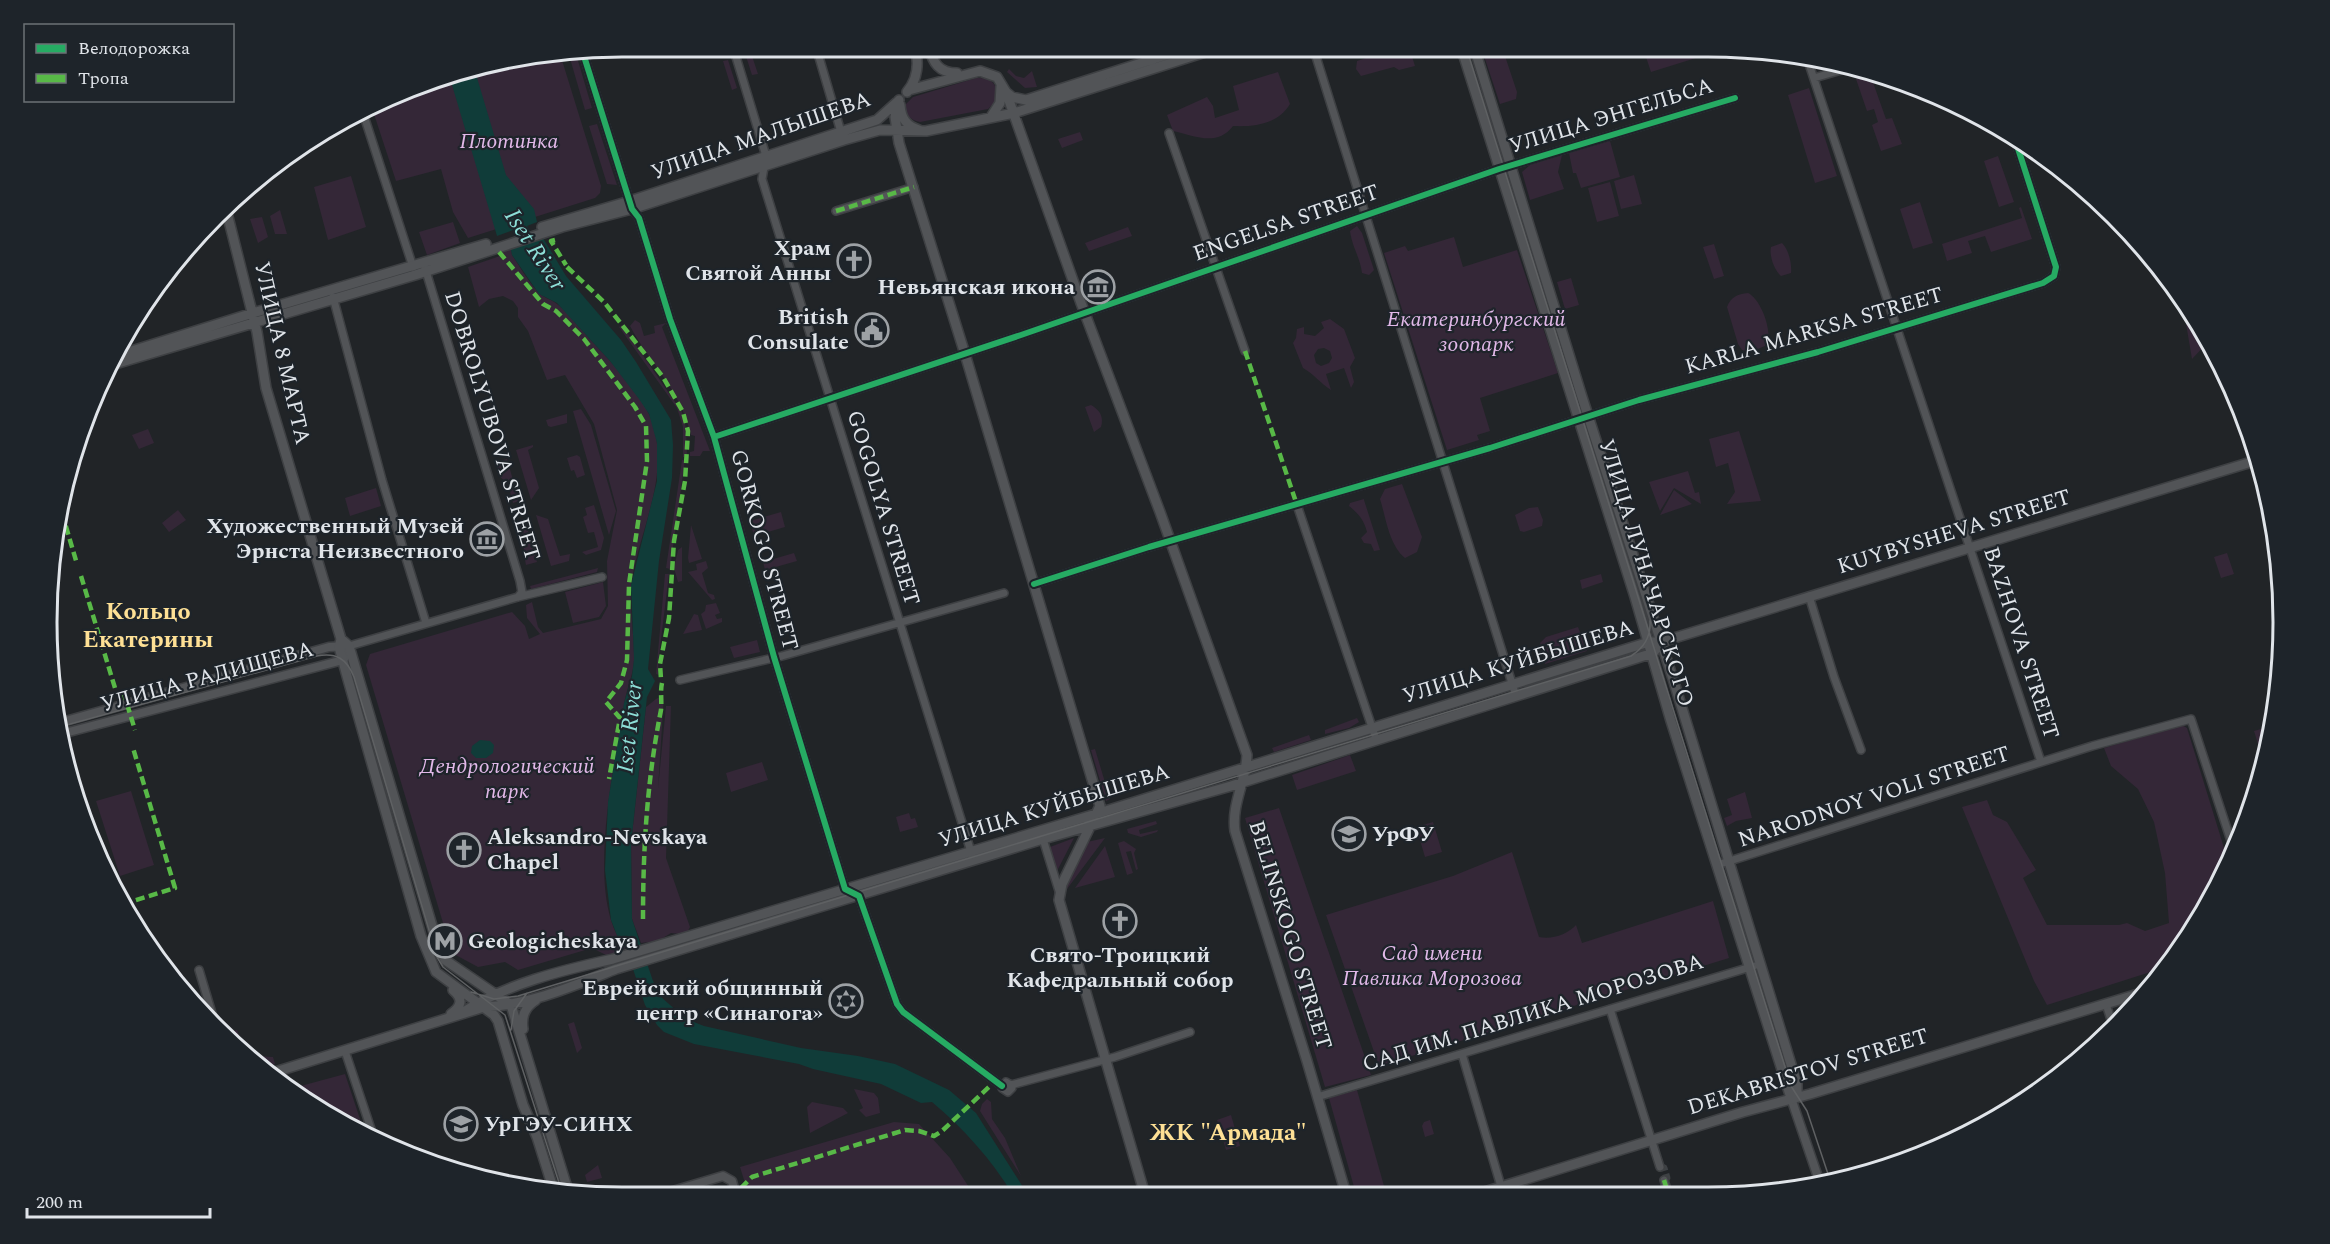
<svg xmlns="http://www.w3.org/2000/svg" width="2330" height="1244" font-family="Spectral,serif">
	<rect width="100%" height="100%" fill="#212427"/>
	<path fill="#342737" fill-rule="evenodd" d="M743,47H749L758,74L752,75Z
		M1384,47H1409L1415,66L1399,70L1394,67L1361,76L1356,69L1357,61L1381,53Z
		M1481,47H1502L1517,92L1516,99L1500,104Z
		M1653,48H1728L1651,72L1646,57L1655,54Z
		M576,54L592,108L585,110L569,55Z
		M561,57L601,186L600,193L595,198L468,238L453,212L441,169L396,181L373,111L437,77Z
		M728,60L737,88L732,90L723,61Z
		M1009,69L1016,76L1024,78L1032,71L1037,87L1025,88L1007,72Z
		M1278,72L1290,104C1278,124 1255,127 1233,126C1217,147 1195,136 1173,131L1167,115L1207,97L1213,106L1215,118L1239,110L1233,86Z
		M1870,74L1886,119L1892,118L1902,144L1881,151L1872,125L1878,122L1874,109L1867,111L1856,79Z
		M976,78C993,77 998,85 997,100L988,109L920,122C910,120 904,114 906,104L913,97Z
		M1809,88L1837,176L1815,183L1788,95Z
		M597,124L617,185L607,184L589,126Z
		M1080,132L1083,140L1062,148L1058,139Z
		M1610,141L1620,177L1581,188L1576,173H1573L1569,153Z
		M1562,155L1558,172L1564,189L1530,200L1522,172L1530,165Z
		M1998,156L2014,202L1999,207L1984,161Z
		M1634,175L1642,204L1621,209L1614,181Z
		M351,176L366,227L328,240L314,187Z
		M1610,182L1619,216L1597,222L1588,188Z
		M1920,202L1933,243L1913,249L1900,209Z
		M2021,207L2032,239L1991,252L1985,236L1968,241L1972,253L1947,261L1942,244L2022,218L2019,208Z
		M280,210L287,234H275L270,216Z
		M262,217L268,237L258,243L250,219Z
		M453,222L460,243L427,255L419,232Z
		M1357,226L1362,233L1374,270L1369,275L1362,273C1360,257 1352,247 1350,231Z
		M1128,227L1132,236L1089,251L1085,243Z
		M1454,237L1463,267L1517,250L1558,373L1480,398L1490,431L1477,435L1479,440L1447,450L1384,253L1405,246L1408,251Z
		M1782,243C1789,250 1792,264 1791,273L1781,276C1774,270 1769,255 1771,247Z
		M1714,244L1724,276L1714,279L1703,247Z
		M511,247L512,255C520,267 528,281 538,292C543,298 551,299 557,304C566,310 574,322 582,330C603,354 643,393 653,424C669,477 641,527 632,579C628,606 635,634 634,661C633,676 626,690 624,705C615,764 583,900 626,948L608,956L592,948L518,970L505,962L478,967L452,953L366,665L370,654L512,612L525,626L529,639L540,634L527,618L526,605L532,602L538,627L543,633L601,619L608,606L607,561L617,510L594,424L565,375L547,380L528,331L518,317V308L513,301L503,296L489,299L479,307L468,267L500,256L504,250Z
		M1571,278L1579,305L1565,309L1557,282Z
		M1748,293C1761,299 1773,332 1767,345L1751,352L1742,350L1738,344L1727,307C1731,297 1737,294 1748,293Z
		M2182,300L2209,341L2192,359Z
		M1330,319L1344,329L1355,358L1350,367L1354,382L1351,388L1344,368L1326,374L1331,390C1320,383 1314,374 1303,368L1293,343L1296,338L1297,329L1304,327V334L1315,336L1324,328L1321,322ZM1324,348L1330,351L1332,358L1329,363L1321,366L1316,363L1314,355L1318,349Z
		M635,320L640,323L644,336L655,333L654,326L666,323L662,327L710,451H703L700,456H690V452L694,451L695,436L691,435C679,387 652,367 630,326Z
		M622,325L682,412L686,428L687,457H683V427L677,408L619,327Z
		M1091,405C1100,410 1104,417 1101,427L1094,432L1085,407Z
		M581,409L591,425L616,511L609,535L573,411Z
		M567,414V423L551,427L548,426L546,420Z
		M148,429L154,443L139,449L132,435Z
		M1739,431L1761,501L1727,504L1735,492L1728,463L1716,467L1709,439Z
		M533,445V447L528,450L539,488L531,500L516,450Z
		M577,455L580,457L585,475L577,478L574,470L571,471L567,458Z
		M507,459L519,501L513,503L508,484L499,476L496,462Z
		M682,460H685L670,569L666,568Z
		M1688,471L1695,493L1699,492L1701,504L1674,488L1660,511L1649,482Z
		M1402,484L1422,537L1417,552L1405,558C1389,545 1386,518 1380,499L1385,489Z
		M376,488L381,506L350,516L345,498Z
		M1674,490L1692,504L1660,515Z
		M1364,499V500L1380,550L1374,551L1371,544L1364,543L1361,538L1367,532C1364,520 1358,513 1349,506L1350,503Z
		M594,505L604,538L601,550L586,555L582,552L598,547L594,532L588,533L583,517L587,515L585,508Z
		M1538,507L1543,520L1542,526L1524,532L1520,531L1515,515L1529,508Z
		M178,510L186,520L169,532L162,523Z
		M781,512L785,527L754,536L750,521Z
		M536,515L548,519L560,556L570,554L569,561L551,566Z
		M526,524L537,562L526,565C523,551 524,540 520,526Z
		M691,525L702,559L689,563L688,558Z
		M682,547V581L678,582L674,568L678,550Z
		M794,553L797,561L765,570L763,562Z
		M2227,553L2234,574L2221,578L2214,557Z
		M706,561L708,568L702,573L708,593L714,595L715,599L712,600L688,572L697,570L696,564Z
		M598,568L597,572L531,589L530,586Z
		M665,574H669L658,664L659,675L656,674Z
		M1601,574L1603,582L1582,589L1580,580Z
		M603,582L606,606L599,617L573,623L565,592Z
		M716,603L720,613L715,615L717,619L722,618V622L706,629L701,614L705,611L706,605Z
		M694,614L698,615L702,630L683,634Z
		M1578,627L1587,651L1545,664L1540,643L1546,637Z
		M757,640L760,652L734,658L730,647Z
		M664,695L658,789L666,706H671L666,858L690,927L688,931L679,934L671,933L658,941L641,943L632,919L631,844L646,707L656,699Z
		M1357,718L1359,722L1349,728L1325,734V730Z
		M2182,725L2187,728L2229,864L2224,877L2163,968L2047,1005L2034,981L1962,807L1987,800L1993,815L2007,822L2036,870L2023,878L2047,925H2119L2127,923L2145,931L2169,923L2165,873L2154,822L2138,789L2111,766L2104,748Z
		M2271,726L2268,744L2259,747L2254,731Z
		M1309,735L1311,740L1274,752L1272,748Z
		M1095,749L1110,799L1106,801L1091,750Z
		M1350,755L1356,771L1297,790L1292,775Z
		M762,762L768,780L731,792L726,773Z
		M131,791L154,865L120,876L96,801Z
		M1745,792L1752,818L1736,821L1727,826L1724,818L1732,815L1727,799Z
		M1279,808L1371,1075L1325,1087L1245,818Z
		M909,813L911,819L915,818L918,827L900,832L896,817Z
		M1156,821L1157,824L1139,830L1140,834L1158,830L1157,832L1141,837L1128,833L1127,829Z
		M1433,822L1442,852L1425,857L1416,827Z
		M1074,838L1056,873L1050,847Z
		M1105,838L1067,889L1065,888L1087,842Z
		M1124,841L1136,849L1134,853L1138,869L1136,870L1131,851L1126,852L1133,873L1127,875L1118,843Z
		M1105,846L1115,877L1075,888Z
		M1512,852L1539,937C1552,940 1568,934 1576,925L1582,943L1713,901L1729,958L1379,1066L1326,915L1453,876Z
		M574,1022L582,1048L577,1053L568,1024Z
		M237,1030C243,1048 254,1057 273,1057L275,1064L267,1066L228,1038L226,1033Z
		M345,1074L366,1137L297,1087Z
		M854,1089L874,1093L878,1098L880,1113L866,1117L859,1110L863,1108Z
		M1357,1090L1384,1186L1385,1194H1356L1329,1098Z
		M987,1099L991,1102L992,1119L1005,1138L1021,1176L980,1111L982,1104Z
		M812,1102L843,1108L848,1113L810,1133L807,1107Z
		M1231,1115L1240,1146L1226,1150L1217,1120Z
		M1430,1120L1434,1134L1425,1137L1422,1126L1424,1122Z
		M894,1122L919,1124L950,1158L974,1195L749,1196L740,1167Z
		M598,1165L602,1178L587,1182L585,1175Z"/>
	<path fill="#103c39" d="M475,71L506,175L534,209L537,222L527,226L536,241L540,237L543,238L566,276L621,340L636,362L671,420L673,445L672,478L659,561L648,669L655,681L647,697L631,844L632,919L653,981L661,997L686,1019L704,1026L801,1048L858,1056L895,1064L949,1090L976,1113L1028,1195H1013C991,1159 964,1129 932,1102L921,1103L881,1084L813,1069L799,1064L694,1044L664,1032L657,1025L645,1005L626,948L618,938L611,920L605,870L608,802L624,703L632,676L634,659L631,585L657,481V443L649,414L639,399L610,361L565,312L557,303L539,294L512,255L511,250L519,245L513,230L497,236L449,75Z
		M480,740L490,741L494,745L493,753L486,758H476L471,753L472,746Z"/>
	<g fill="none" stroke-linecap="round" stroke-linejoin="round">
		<path stroke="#3e4144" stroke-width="7" stroke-dasharray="7 3.5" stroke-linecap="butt" d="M1660,1167L1664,1168L1667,1178L1664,1180"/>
		<defs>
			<path id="minor" d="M733,47L766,156L762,179L972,855
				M816,47L841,132
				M1146,47L1152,63
				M1313,47L1516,696
				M583,53L626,190L632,209L639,218L670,319L714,437L774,657L845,889L859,896L897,1004L903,1012L1002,1086
				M1807,58L2041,762
				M1814,78L1855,66
				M364,116L413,267
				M1169,133L1245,351
				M836,211L914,187
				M425,268L520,581L522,592L518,597
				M333,297L382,480L426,623
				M714,437L1021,335L1499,169L1735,98
				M1297,505L1376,739
				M1034,584L1149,547L1490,448L1639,400L1818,352L2043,283L2054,276L2056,267L2015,139
				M1809,596L1834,677L1861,750
				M349,646L518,597L602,577
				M680,680L782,656L1004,593
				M1043,839L1060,894
				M1717,865L2092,746L2191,719L2234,850
				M199,970L217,1030
				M2106,1004L2113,1026
				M1610,1009L1660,1167
				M345,1051L375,1141
				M1462,1054L1503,1193
				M1011,1085L1012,1088L1008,1092L1002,1088L1006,1082L1011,1085L1115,1057L1190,1032
				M1317,1097L1754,966
				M1664,1180L1668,1193"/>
			<path id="tertiary" d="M62,722L329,647L349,646L347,654L343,660L65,733
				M1791,1098L1820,1183
				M656,1196L723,1176L732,1181L736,1196"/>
			<path id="secondary" d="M929,47C933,63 939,73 957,73
				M1461,47L1635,597L1671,721L1791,1098
				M1474,47L1582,397L1674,682L1797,1084V1097
				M909,90L980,71L997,77L1006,92L1081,303L1160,512L1247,755C1246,781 1231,805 1235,831L1307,1061L1346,1194
				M907,92C918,79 919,62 915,47
				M1006,92L1012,97L1026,100L1191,47
				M899,100L895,117L899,143L965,354L1100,806L1062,884L1059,900L1145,1195
				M900,105C901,118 906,126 919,130
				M991,117L1000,103L1001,86
				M227,213L257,332L266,388L341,639L339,647L347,676L421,936L436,972L494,1015L498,1021L523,1105L537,1137L554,1191
				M542,227L630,201L877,120L897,102
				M119,355L253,313L486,244
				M115,364L415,275L562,227L632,209L844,140L880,130L926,131L1014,113L1221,47
				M341,639L349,646L438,946L445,960L511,1005L569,1194
				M462,1013C505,984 563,970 613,959L1096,814L1649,642H1661L2258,460
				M451,1014C461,1007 464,999 453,990
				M523,1029C521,1016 525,1007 536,1000
				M275,1072L484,1007C530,1005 573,986 616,969L1043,839L1231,786L1653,653L1661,642
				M1481,1193L1743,1112L1810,1094L2148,991"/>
		</defs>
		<use href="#minor" stroke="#3e4043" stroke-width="10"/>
		<use href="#tertiary" stroke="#3e4043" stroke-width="11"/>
		<use href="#secondary" stroke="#3e4043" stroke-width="12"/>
		<use href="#minor" stroke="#525457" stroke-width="7"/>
		<use href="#tertiary" stroke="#525457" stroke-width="8"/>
		<use href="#secondary" stroke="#525457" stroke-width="9"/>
		<path stroke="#5f6163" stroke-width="1.5" d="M1466,47L1791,1086L1807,1111L1830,1180
			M63,726L317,656C336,652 347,659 354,677L437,957L443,967L505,1015L562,1192
			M471,992L494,999L518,996L1631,656C1644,648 1651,637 1650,621
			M511,1030L514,1011L527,993"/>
		<path stroke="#58b947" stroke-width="4.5" stroke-dasharray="9 4.5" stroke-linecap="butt" d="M836,211L914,187
			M555,240L551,241L566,265
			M499,252L543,304L556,311L584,339L635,407L646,426L647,461L629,584L627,660L621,683L606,702L620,718L609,779
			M567,267L604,302L663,377L683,412L688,431L685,481L674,541L669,618L660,664L661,679
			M1245,351L1297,505
			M62,513L77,564
			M81,576L115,688
			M123,691L135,730
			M123,904L175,888L133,748
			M643,919C643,848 647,780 661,710C662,701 660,692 662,683
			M1664,1180L1668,1193
			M741,1188L752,1177L905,1130L919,1131L934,1136L942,1131L991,1085"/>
		<defs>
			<path id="cycleway" d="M583,53L626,190L632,209L639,218L670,319L714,437L774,657L845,889L859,896L897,1004L903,1012L1002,1086
				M714,437L1021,335L1499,169L1735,98
				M1034,584L1149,547L1490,448L1639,400L1818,352L2043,283L2054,276L2056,267L2015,139"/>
		</defs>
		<use href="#cycleway" stroke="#1e242a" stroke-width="10"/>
		<use href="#cycleway" stroke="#26ab63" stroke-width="6"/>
	</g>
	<defs>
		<symbol id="church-ring" viewBox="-11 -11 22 22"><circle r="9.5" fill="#1e242a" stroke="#9da1a5" stroke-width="1.5"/><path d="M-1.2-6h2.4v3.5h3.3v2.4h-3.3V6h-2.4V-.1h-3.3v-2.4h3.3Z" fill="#9da1a5"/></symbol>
		<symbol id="museum-ring" viewBox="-11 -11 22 22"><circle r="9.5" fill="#1e242a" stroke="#9da1a5" stroke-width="1.5"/><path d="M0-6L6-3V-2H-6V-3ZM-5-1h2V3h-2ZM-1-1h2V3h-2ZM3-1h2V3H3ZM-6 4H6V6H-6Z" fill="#9da1a5"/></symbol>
		<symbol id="civic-ring" viewBox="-11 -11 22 22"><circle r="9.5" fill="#1e242a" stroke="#9da1a5" stroke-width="1.5"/><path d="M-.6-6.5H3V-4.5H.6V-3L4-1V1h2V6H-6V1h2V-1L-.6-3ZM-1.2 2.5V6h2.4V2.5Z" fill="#9da1a5"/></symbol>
		<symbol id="university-ring" viewBox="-11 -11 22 22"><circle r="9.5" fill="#1e242a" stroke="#9da1a5" stroke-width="1.5"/><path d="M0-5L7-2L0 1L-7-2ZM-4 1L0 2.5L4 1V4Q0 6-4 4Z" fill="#9da1a5"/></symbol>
		<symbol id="metro-ring" viewBox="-11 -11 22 22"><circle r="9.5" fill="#1e242a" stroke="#9da1a5" stroke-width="1.5"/><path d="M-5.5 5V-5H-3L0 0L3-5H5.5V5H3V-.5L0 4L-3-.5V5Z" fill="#9da1a5"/></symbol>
		<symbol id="synagogue-ring" viewBox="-11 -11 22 22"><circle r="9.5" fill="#1e242a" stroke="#9da1a5" stroke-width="1.5"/><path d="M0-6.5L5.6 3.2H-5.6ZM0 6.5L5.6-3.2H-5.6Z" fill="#9da1a5"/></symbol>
	</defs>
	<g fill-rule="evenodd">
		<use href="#church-ring" x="835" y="242" width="38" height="38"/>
		<use href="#museum-ring" x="1079" y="268" width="38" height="38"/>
		<use href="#civic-ring" x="853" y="311" width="38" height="38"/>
		<use href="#museum-ring" x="468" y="520" width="38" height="38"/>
		<use href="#university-ring" x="1330" y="815" width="38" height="38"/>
		<use href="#church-ring" x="445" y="831" width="38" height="38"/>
		<use href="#church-ring" x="1101" y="902" width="38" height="38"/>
		<use href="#metro-ring" x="426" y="922" width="38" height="38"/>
		<use href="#synagogue-ring" x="827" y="982" width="38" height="38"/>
		<use href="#university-ring" x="442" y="1105" width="38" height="38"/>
	</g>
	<g text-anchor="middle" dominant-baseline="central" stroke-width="4.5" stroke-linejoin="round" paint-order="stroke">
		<g font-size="22" fill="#e0e4e9" stroke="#1e242a">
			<text transform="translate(1611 116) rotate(-17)">УЛИЦА ЭНГЕЛЬСА</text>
			<text transform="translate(761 136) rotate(-19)">УЛИЦА МАЛЫШЕВА</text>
			<text transform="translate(1286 223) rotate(-19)">ENGELSA STREET</text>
			<text transform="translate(1814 331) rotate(-16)">KARLA MARKSA STREET</text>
			<text transform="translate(282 353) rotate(77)">УЛИЦА 8 МАРТА</text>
			<text transform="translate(492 426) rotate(73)">DOBROLYUBOVA STREET</text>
			<text transform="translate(883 508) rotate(73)">GOGOLYA STREET</text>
			<text transform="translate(1954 532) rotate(-17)">KUYBYSHEVA STREET</text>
			<text transform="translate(764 550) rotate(75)">GORKOGO STREET</text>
			<text transform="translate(1646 573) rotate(73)">УЛИЦА ЛУНАЧАРСКОГО</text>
			<text transform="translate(2021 643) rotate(72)">BAZHOVA STREET</text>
			<text transform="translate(1518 662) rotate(-17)">УЛИЦА КУЙБЫШЕВА</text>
			<text transform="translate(207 677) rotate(-15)">УЛИЦА РАДИЩЕВА</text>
			<text transform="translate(1874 797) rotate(-18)">NARODNOY VOLI STREET</text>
			<text transform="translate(1054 806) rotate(-17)">УЛИЦА КУЙБЫШЕВА</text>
			<text transform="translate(1290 935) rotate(73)">BELINSKOGO STREET</text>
			<text transform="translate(1533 1013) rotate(-17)">САД ИМ. ПАВЛИКА МОРОЗОВА</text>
			<text transform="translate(1808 1072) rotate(-17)">DEKABRISTOV STREET</text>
		</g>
		<g font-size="22" font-style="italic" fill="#e1b8e8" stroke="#1e242a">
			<text x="509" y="141">Плотинка</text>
			<text x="1476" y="319">Екатеринбургский<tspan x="1476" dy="25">зоопарк</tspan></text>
			<text x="507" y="766">Дендрологический<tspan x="507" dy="25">парк</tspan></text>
			<text x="1432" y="953">Сад имени<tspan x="1432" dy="25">Павлика Морозова</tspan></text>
		</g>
		<g font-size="22" font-weight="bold" fill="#e0e4e9" stroke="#1e242a" text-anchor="end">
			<text x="831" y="248">Храм<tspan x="831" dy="25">Святой Анны</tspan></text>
			<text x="1075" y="287">Невьянская икона</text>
			<text x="849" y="317">British<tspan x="849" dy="25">Consulate</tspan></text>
			<text x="464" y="526">Художественный Музей<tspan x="464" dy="25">Эрнста Неизвестного</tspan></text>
			<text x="1372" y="834" text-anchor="start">УрФУ</text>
			<text x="487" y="837" text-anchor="start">Aleksandro-Nevskaya<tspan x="487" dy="25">Chapel</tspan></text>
			<text x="468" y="941" text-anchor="start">Geologicheskaya</text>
			<text x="1120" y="955" text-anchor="middle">Свято-Троицкий<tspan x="1120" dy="25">Кафедральный собор</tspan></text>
			<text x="823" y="988">Еврейский общинный<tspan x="823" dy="25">центр «Синагога»</tspan></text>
			<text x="484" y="1124" text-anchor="start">УрГЭУ-СИНХ</text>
		</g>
		<g font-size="24" font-style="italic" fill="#8dded7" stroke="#1e242a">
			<text transform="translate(535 250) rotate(57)">Iset River</text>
			<text transform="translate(630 727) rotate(-84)">Iset River</text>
		</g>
		<g font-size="24" font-weight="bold" fill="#fee095" stroke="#1e242a">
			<text x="148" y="612">Кольцо<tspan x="148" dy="28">Екатерины</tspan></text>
			<text x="1228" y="1133">ЖК "Армада"</text>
		</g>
	</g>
	<path d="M0 0H2330V1244H0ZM622 57H1708A565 565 0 0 1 2273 622V622A565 565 0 0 1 1708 1187H622A565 565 0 0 1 57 622V622A565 565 0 0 1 622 57Z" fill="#1e242a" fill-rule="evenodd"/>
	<path fill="none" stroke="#e0e4e9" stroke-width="3" d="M622 57H1708A565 565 0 0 1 2273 622V622A565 565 0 0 1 1708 1187H622A565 565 0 0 1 57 622V622A565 565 0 0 1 622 57Z"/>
	<rect x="24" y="24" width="210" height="78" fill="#1e242a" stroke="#6c7176" stroke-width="1.5"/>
	<rect x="36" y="44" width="30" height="9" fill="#26ab63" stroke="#6c7176" stroke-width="1.5"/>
	<text x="78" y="54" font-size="18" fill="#e0e4e9">Велодорожка</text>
	<rect x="36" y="74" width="30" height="9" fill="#58b947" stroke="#6c7176" stroke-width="1.5"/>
	<text x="78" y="84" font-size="18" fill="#e0e4e9">Тропа</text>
	<path d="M27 1208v9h183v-9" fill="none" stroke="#e0e4e9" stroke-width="3"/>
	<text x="36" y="1208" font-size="18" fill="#e0e4e9" stroke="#1e242a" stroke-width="4.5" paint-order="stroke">200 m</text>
</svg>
